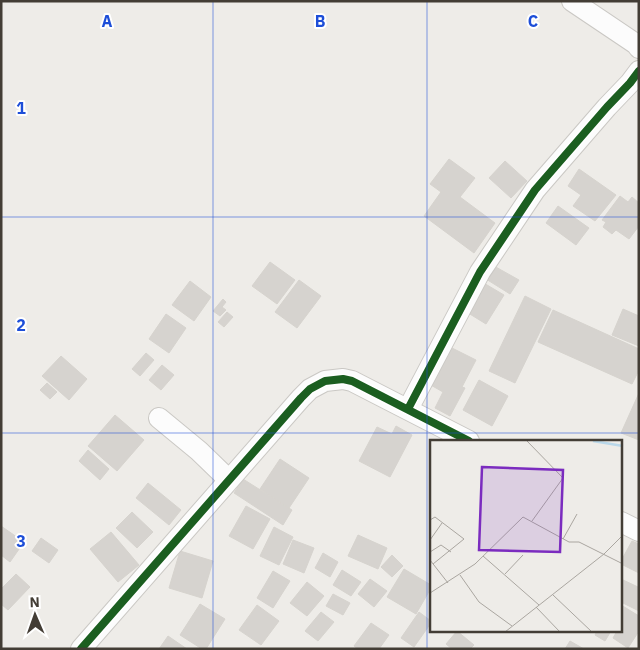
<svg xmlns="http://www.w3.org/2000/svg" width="640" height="650" font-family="'IBM Plex Sans',sans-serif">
	<rect width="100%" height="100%" fill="#eeece8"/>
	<path fill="#d6d3cf" stroke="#d6d3ce" d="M449,159L475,178L460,197L495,223L474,253L424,216L441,192L430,184Z
		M505,161L527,181L511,198L489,178Z
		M579,169L616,195L595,221L573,206L581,195L568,186Z
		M620,196L628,202L632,197L639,203V226L629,239L616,230L612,234L603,227L606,222L602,220Z
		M558,206L589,228L576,245L546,223Z
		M270,262L295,280L277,304L252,286Z
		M494,266L519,280L510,294L486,279Z
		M299,280L321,296L297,328L275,312Z
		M190,281L211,297L194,321L172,305Z
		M482,282L504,295L486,324L465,311Z
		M525,296L551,309L515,383L489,371Z
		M223,299L226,302L222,307L226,310L220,316L213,311Z
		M623,309L639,316V346L612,335Z
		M553,310L639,349V370L632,384L538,342Z
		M227,312L233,317L224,327L218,322Z
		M166,314L186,328L169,353L149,339Z
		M448,346L476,360L462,387L465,388L450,416L435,408L443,392L429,384Z
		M146,353L154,360L140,376L132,369Z
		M61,356L87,379L69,400L42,376Z
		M162,365L174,375L161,390L149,380Z
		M479,380L508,396L492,426L463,410Z
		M47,383L57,392L50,399L40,390Z
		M639,393V440L621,433Z
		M115,415L144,440L117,471L88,446Z
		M396,426L412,435L390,477L359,461L377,427L392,434Z
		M88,450L109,469L100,480L79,461Z
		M280,459L309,478L289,508L260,489Z
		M243,479L292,510L283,525L234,493Z
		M148,483L181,510L169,525L136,498Z
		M246,506L270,519L253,549L229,536Z
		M132,512L153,532L137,548L116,528Z
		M1,526L24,542L10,562L1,555Z
		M274,527L293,537L279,565L260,556Z
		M111,532L139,565L118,582L90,549Z
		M358,535L387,548L378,569L348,556Z
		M41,538L58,550L49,563L32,551Z
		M293,540L314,548L304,573L283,564Z
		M632,541L639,544V573L621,564V561Z
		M180,551L213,561L202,598L169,588Z
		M323,553L338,562L330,577L315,568Z
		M392,555L403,566L392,577L381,567Z
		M404,569L431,585V588L416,614L387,597Z
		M342,570L361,582L351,596L333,585Z
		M273,571L290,581L273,608L257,598Z
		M16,574L30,587L8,610L1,604V589Z
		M370,579L387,591L374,607L358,594Z
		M621,579L638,587L639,586V611L621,602Z
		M307,582L324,596L307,616L290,603Z
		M333,594L350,603L343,615L326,606Z
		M200,604L225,619L206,649H202L180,635Z
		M257,605L279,621L261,645L239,630Z
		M621,605L639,616V631L628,648L613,638L617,631H621Z
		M321,612L334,622L318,641L305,631Z
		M419,612L431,621V623L414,647L401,638Z
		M371,623L389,635L379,649H358L354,646Z
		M457,631L474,645L470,649H452L446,644Z
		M597,631H611L605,641L595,635Z
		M168,636L187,649H159Z
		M570,641L584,649H565Z"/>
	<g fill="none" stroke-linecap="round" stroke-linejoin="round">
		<defs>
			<path id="street" d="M572,1L636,44L639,48
				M408,409L480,272L535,190L607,107L630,83L639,71
				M159,418L199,451L229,480
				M621,522L639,531
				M81,649L301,398L310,389L325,381L343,379L352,381L469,441"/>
		</defs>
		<use href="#street" stroke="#cac8c4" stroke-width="22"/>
		<use href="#street" stroke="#fcfcfc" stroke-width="20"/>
		<defs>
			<path id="cycleway" d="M408,409L480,272L535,190L607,107L630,83L639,71
				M81,649L301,398L310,389L325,381L343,379L352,381L469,441"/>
		</defs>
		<use href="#cycleway" stroke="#fff" stroke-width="11"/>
		<use href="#cycleway" stroke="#1b5e20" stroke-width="8"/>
	</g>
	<path fill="none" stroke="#1d4ed8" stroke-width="1" stroke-opacity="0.55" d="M213,1V649M427,1V649M1,217H639M1,433H639"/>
	<g transform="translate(430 440)">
		<rect width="192" height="192" fill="#eeece8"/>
		<path fill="none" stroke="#bad8ea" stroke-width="2.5" d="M163,1L193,6"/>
		<path fill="none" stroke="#aaa6a0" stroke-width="1" d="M97,1L133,38L102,81M0,80L5,77L34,99L3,124M133,99L147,74M0,100L12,83M0,112L11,105L21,112M53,116L109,165M0,120L18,143M75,134L93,115M30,135L49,162L82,186M0,153L45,124L93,77L139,102H149L193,124M123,155L162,192M106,167L130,192M75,192L174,114L193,95"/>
		<path fill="#7b2cbf" fill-opacity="0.15" stroke="#7b2cbf" stroke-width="2.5" d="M52,27L133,30L130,112L49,110Z"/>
		<rect width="192" height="192" fill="none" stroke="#433d35" stroke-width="2.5"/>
	</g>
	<g font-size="16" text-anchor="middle" font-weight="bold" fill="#1d4ed8" stroke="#fff" stroke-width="4" stroke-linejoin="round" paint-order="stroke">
		<text x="107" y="27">A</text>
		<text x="320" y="27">B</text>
		<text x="533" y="27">C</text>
		<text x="21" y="114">1</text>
		<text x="21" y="331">2</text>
		<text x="21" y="547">3</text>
	</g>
	<rect width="640" height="650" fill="none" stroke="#433d35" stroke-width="5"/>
	<g transform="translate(35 615) rotate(358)" stroke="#ffffff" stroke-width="4" paint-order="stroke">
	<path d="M0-4L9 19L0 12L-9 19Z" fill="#433d35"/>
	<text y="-8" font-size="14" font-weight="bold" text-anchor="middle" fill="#433d35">N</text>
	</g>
</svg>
